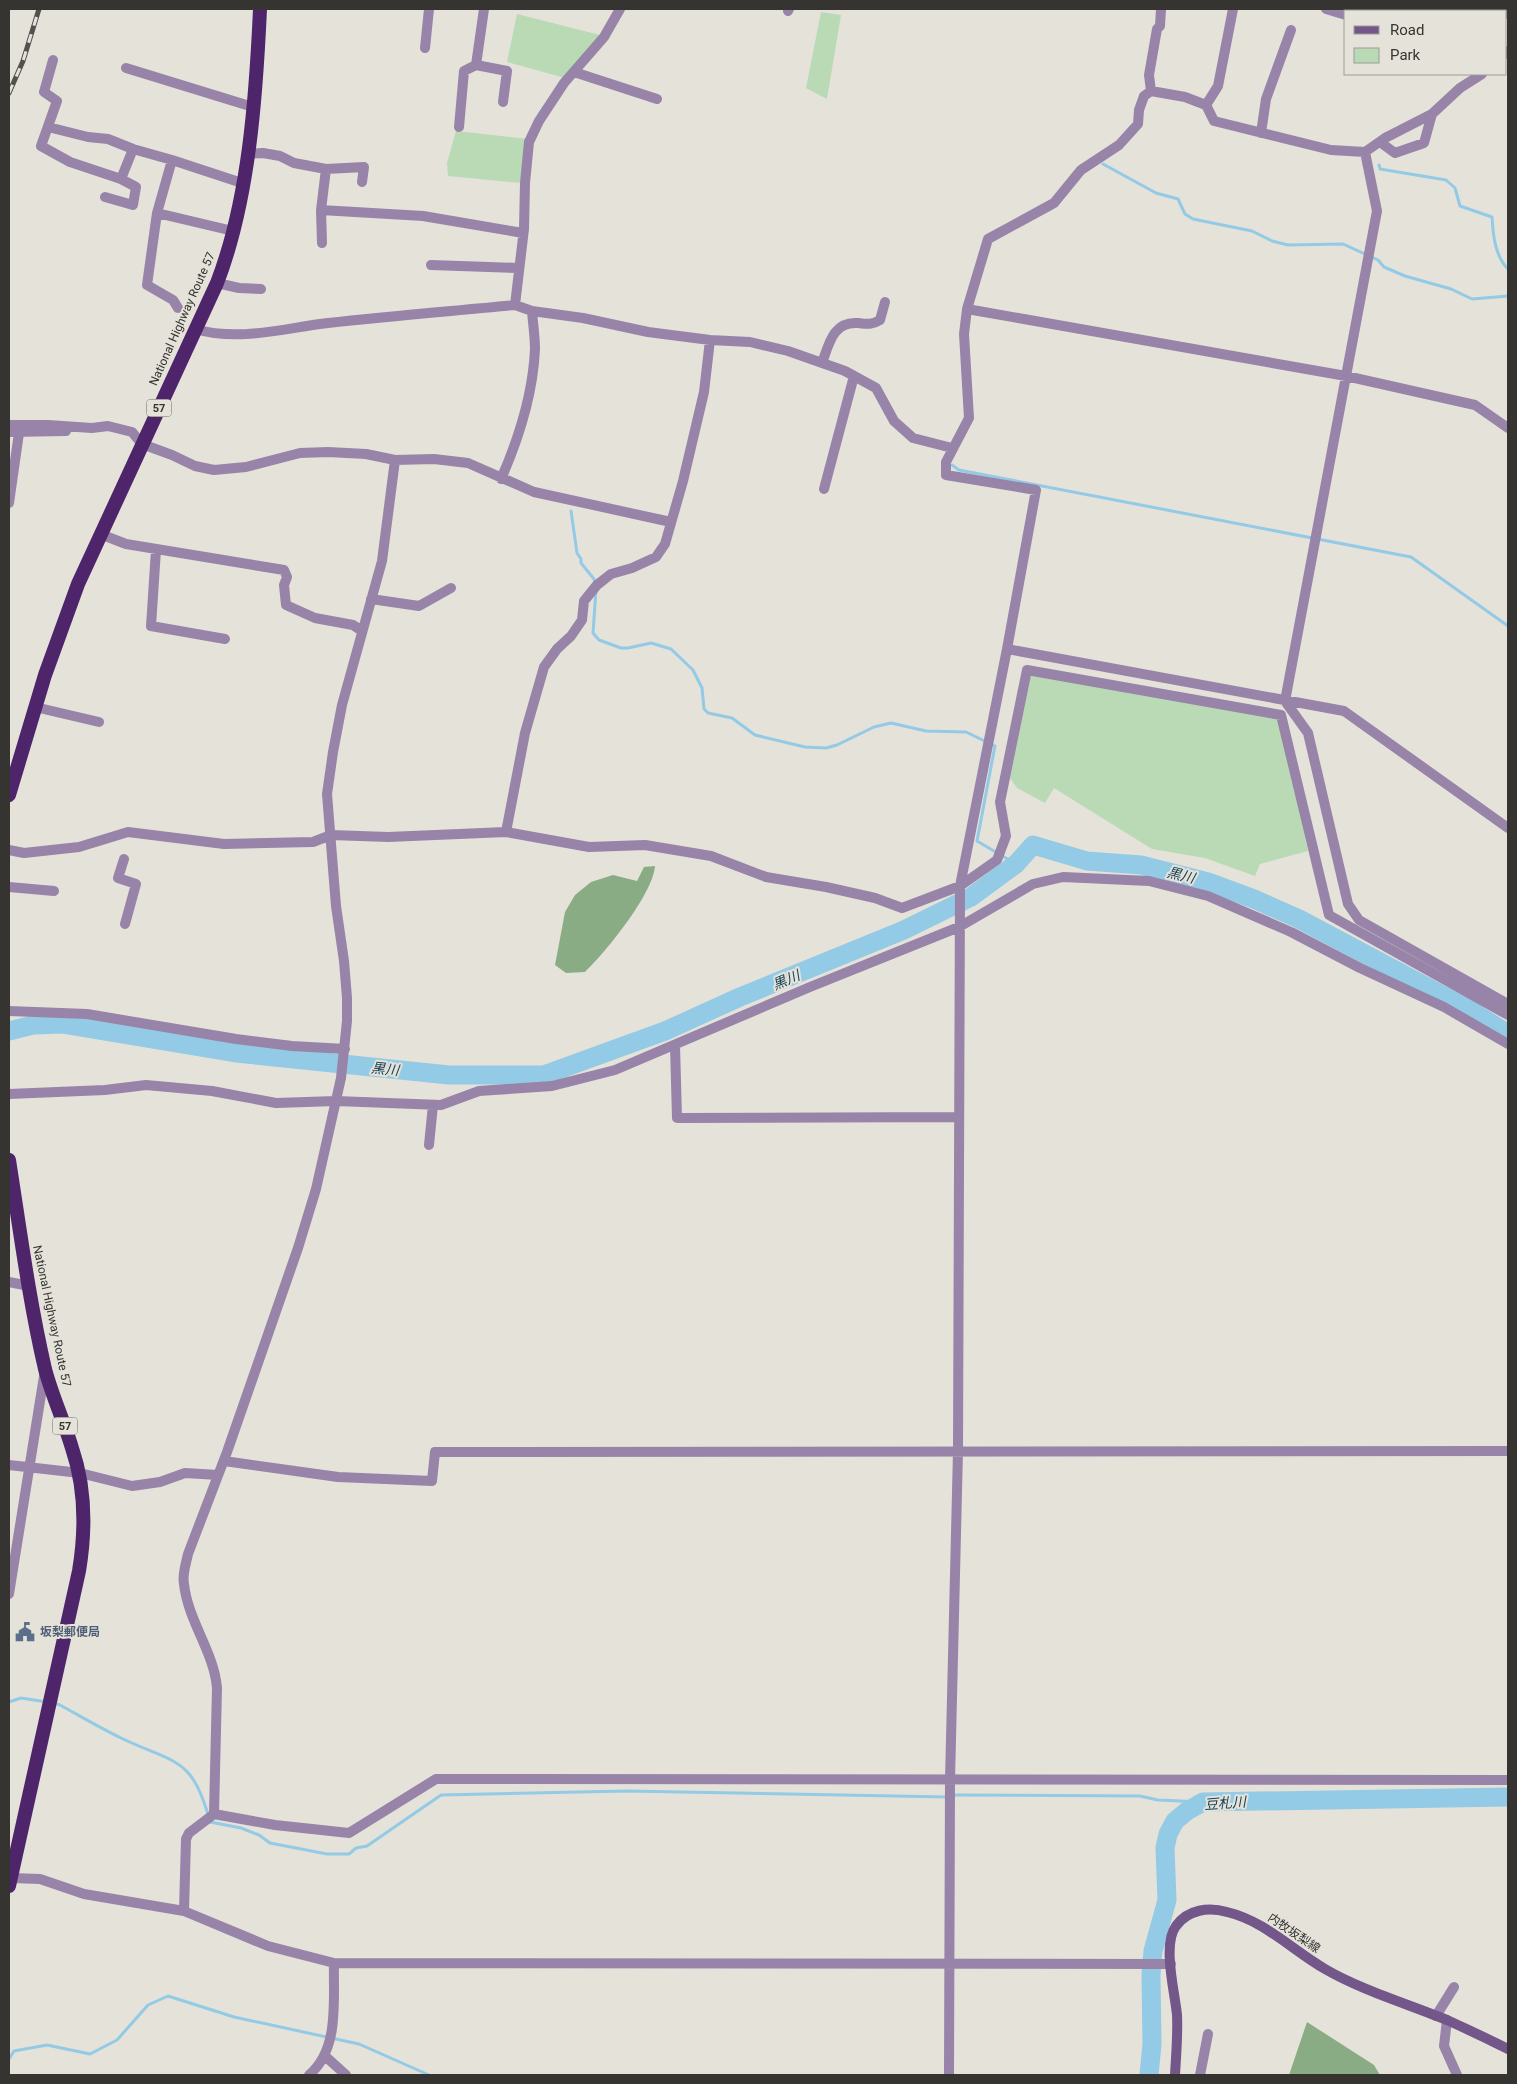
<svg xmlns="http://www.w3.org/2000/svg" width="1517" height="2084" font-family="Roboto,'Noto Sans JP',sans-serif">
	<rect width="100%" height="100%" fill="#e5e2da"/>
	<path fill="#b9dab4" d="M821,12L841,15L827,99L806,88Z
		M517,14L600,35L565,78L507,62Z
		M456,131L528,139L520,183L448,176L447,163Z
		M1031,675L1279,718L1308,851L1260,864L1255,876L1205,858L1152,849L1054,788L1045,803L1017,788L1010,778Z"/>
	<path fill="#8aac85" d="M655,866C653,894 606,952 585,972L566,973L555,965L565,912L575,895L591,882L613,875L637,881L644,867Z
		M1307,2022L1374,2065L1380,2075H1289Z"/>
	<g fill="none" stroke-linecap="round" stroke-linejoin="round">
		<path stroke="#93cae5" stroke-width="3" d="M1103,164L1156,193L1178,199L1185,214L1193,219L1252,231L1272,241L1288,245L1343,244L1378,260L1384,267L1405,276L1451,289L1472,299L1508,296
			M1379,165L1380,169L1446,180L1455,188L1460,206L1492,217C1493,235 1495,256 1508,269
			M952,465L959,470L1411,557L1508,626
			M571,511L577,553L581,559V563L594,579L595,584
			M596,590L593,633L599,640L621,648H628L651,643L671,649L693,670L702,688L704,709L708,713L732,718L755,735L805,747L826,748L837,745L874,727L891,723L926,731L966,732L995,746L977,841L1016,864
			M9,1702L21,1698L47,1702
			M53,1703L60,1705C80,1716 100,1728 121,1738C175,1764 193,1756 210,1822L241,1828L259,1835L270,1843L327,1854H349L356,1848L367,1846L441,1795L626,1791L947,1797
			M953,1795L1140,1796L1158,1800L1203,1802
			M9,2059L14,2051L47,2045L90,2054L117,2040L148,2005L168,1996L234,2017L359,2044L429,2075"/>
		<path stroke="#93cae5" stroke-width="19" d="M9,1031L33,1025L62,1024L236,1053L449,1075H544L665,1031L740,997L904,930L971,897L1016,864L1033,845L1087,861L1141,865L1208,882L1254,899L1299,919L1472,1011L1508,1034
			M1149,2075L1152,2044L1151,1975L1153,1951L1167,1900L1165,1848L1168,1834L1175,1821L1187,1811L1203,1802L1508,1797"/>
		<path stroke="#9784a8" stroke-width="10" d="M1326,9L1346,15
			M1485,9L1497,11
			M788,11L789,9
			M1455,11L1469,9
			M1506,13L1508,14
			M425,48L429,9
			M1506,54L1508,51
			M53,60L44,92L57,101L41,146L70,162L121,179L136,187L133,205L105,197
			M476,65L484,9
			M126,68L253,107
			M574,72L657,99
			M1151,91L1149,75L1157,29L1160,26L1161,9
			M1206,105L1218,86L1233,9
			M48,127L88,137L108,139L133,149L172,160L242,183
			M459,127L464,71L476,65L507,71L503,102
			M1261,133L1266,99L1291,30
			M1380,142L1395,153L1424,143L1432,114
			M1365,152L1377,211L1285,701L1308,733L1348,904L1359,920L1508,1004
			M247,154L263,153L280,156L294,163L326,169
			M172,160L157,213L233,231
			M121,179L133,149
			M321,210L423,216L523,233
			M157,213L147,285L173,300L178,308
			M322,243L321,210L326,169L364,167L362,182
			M431,265L519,268
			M217,283L239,288L261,289
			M515,305L524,229L525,183L529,142L539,121L564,83L604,37L620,9
			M967,309L1346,376L1475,405L1508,428
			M195,329C240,342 284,328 328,323C390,316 453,311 515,305L532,311L583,318L648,332L710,340L750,342L788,351L845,371L876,388L894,421L913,438L952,448
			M822,363C829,344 833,321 858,323C867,324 872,325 880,320L885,302
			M9,425H48L92,428L108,426L132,432L142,444L172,455L195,466L214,470L246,467L300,453L328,452L366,454L395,460L434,459L468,463L534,492L671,522
			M9,432L66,431
			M501,479C519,438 533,394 535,349C535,337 533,324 532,311
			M824,489L854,376
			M9,503L19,433
			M100,534L126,544L284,570L287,577L284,585L286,605L315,618L353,625L362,631
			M156,550L151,626L225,639
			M371,599L419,606L451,588
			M1007,649L1344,711L1508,828
			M35,707L99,722
			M506,832L525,733L544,667L557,649L571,636L582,620L584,601L597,585L611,574L632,568L656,557L665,544L683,481L704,392L710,340
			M9,850L24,853L79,847L128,832L224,844L313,842L331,835L388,837L506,832L589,847L645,845L711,856L766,877L826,887L875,898L902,908L960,886L997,860L1006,836L1000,802L1027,670L1281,715L1329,915L1508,1015
			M124,859L118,878L136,884L125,924
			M9,887L54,891
			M9,1011L87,1014L236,1039L292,1046L345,1049
			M675,1045L677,1118L959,1117
			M9,1094L105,1090L146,1085L212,1091L276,1103L336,1101L441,1105L479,1091L552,1086L615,1070L810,987L959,927L1033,884L1063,877L1149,881L1208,896L1291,932L1360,968L1444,1007L1508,1044
			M429,1145L433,1105
			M9,1282L29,1286
			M224,1461L338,1477L432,1481L435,1452L1508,1451
			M9,1465L80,1473L132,1486L160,1482L185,1473L218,1475
			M9,1594L45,1370
			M214,1814L275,1825L349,1833L436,1779L1508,1780
			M11,1878L40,1879L84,1894L184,1911L268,1946L334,1963L1171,1964
			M184,1911L186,1839L189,1833L214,1814L217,1688C214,1652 188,1621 184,1584C182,1574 186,1564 188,1554L227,1452L298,1248L316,1189L341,1078L347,1021V998L344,961L336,906L327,794L333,752L342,705L382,561L395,460
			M1436,2016L1454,1987
			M1447,2020L1444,2046L1457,2075
			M325,2056L346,2075
			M309,2075C340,2049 333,2000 334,1963
			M949,2075L950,1780L958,1451L960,886L1007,649L1036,490L946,475V462L969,418L964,334L967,309L988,239L1054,203L1081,170L1119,145L1138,124L1139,110L1144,96L1151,91L1185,97L1206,105L1214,121L1331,150L1365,152L1385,138L1432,114L1460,88L1482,74
			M1200,2075L1208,2034"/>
		<path stroke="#73568a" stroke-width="10" d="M1175,2075C1176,2056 1178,2035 1177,2015C1175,1993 1162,1944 1176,1926C1188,1909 1209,1907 1227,1912C1265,1921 1292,1950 1325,1969C1361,1990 1408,2004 1447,2020C1467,2029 1488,2039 1508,2049"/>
		<path stroke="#4e256a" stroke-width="14" d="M9,795L45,675L78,584L217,283C249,200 256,97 260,9
			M9,1160C20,1230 29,1300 45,1369C52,1396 64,1421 72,1448C86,1489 86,1529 79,1571L9,1886"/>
		<defs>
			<path id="rail" d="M9,93L23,61L39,9"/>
		</defs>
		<use href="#rail" stroke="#52514d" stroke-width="5"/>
		<use href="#rail" stroke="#e5e2da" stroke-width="3" stroke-dasharray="9" stroke-linecap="butt"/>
	</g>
	<defs>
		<symbol id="civic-bare" viewBox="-9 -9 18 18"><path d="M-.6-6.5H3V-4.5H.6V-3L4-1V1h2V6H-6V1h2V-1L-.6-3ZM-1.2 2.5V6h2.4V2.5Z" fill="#5c6f8a" stroke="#e5e2da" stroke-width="2.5" paint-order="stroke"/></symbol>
	</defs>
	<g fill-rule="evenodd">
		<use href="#civic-bare" x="11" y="1618" width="28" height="28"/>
	</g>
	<g text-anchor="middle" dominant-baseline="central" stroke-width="4" stroke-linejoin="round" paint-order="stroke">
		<g fill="#e5e2da" stroke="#6a6864" stroke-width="1">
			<rect x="146.5" y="399.5" width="25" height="17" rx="4"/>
			<rect x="52.5" y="1417.5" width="25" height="17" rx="4"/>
		</g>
		<g font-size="11" font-weight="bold" fill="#353431">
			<text x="159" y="408">57</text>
			<text x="65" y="1426">57</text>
		</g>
		<g font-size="12" fill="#353431" stroke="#e5e2da">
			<text transform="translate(182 319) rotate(-66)">National Highway Route 57</text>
			<text transform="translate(52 1316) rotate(78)">National Highway Route 57</text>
			<text transform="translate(1294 1933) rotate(34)">内牧坂梨線</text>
		</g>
		<g font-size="12" font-weight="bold" fill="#4e5e75" stroke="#e5e2da" text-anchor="start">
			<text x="40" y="1632">坂梨郵便局</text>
		</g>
		<g font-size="14" font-style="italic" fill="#144154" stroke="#e5e2da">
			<text transform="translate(1181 875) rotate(14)">黒川</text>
			<text transform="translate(786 980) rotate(-23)">黒川</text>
			<text transform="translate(385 1069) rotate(6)">黒川</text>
			<text transform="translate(1225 1803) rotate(-4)">豆札川</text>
		</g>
	</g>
	<rect width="1517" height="2084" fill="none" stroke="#353431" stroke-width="20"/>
	<rect x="1344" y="10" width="162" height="65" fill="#e5e2da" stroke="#9f9c96"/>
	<rect x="1354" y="26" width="25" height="8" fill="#73568a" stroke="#9f9c96"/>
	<text x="1390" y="35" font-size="15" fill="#353431">Road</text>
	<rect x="1354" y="48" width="25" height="15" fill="#b9dab4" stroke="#9f9c96"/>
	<text x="1390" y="60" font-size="15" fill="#353431">Park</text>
</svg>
